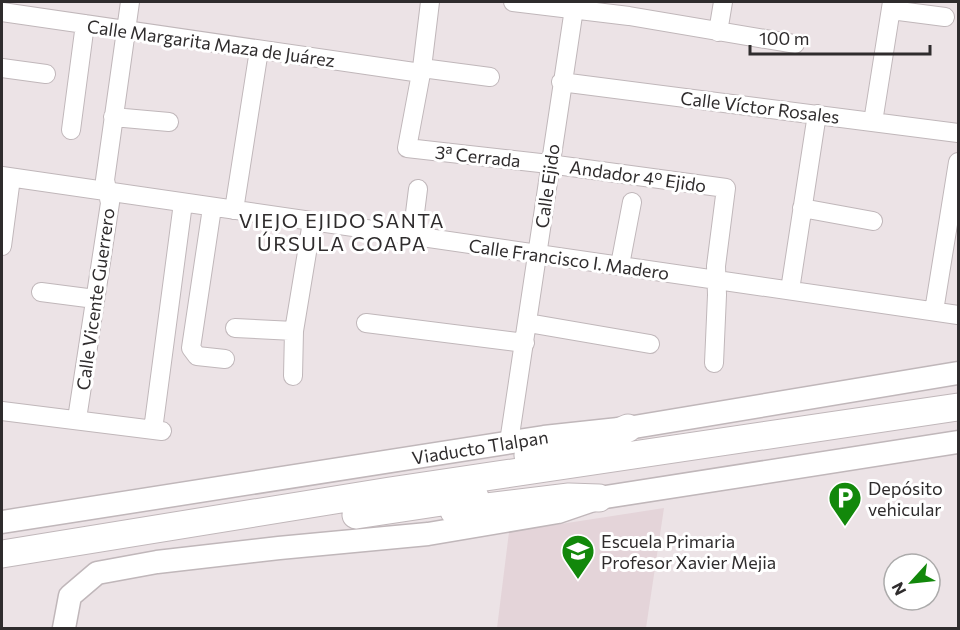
<svg xmlns="http://www.w3.org/2000/svg" width="960" height="630" font-family="Commissioner,sans-serif">
	<rect width="100%" height="100%" fill="#ece3e6"/>
	<path fill="#e4d4d9" d="M664,508L646,628H497L509,532Z"/>
	<g fill="none" stroke-linecap="round" stroke-linejoin="round">
		<defs>
			<path id="minor" d="M430,2L422,68L407,148L549,164L726,188L716,266L717,295L714,363
				M513,2L629,16L795,44
				M891,10L945,17
				M2,12L421,73
				M718,32L723,2
				M2,68L46,74
				M422,68L490,77
				M561,82L958,133
				M113,117L169,122
				M873,122L892,2
				M71,130L85,24
				M2,176L958,315
				M212,208L191,348L197,356L225,359
				M802,208L873,221
				M234,210L259,50
				M412,237L418,189
				M2,246L11,178
				M620,265L632,202
				M790,290L817,114
				M41,292L95,299
				M934,311L958,162
				M366,323L525,343
				M528,323L650,344
				M235,328L294,331
				M293,376L294,331L312,222
				M2,411L162,431
				M77,419L110,203L105,180L130,2
				M153,430L183,203
				M509,442L575,2"/>
			<path id="major" d="M2,522L544,437L628,428L958,373
				M64,628L70,596L97,573L157,562L279,548L428,534L558,512L599,498L958,442"/>
			<path id="highway" d="M528,455L605,438L628,428
				M454,511L569,497L599,498
				M356,515L475,497
				M2,554L390,491L958,407"/>
		</defs>
		<use href="#minor" stroke="#c0b7ba" stroke-width="20"/>
		<use href="#major" stroke="#c0b7ba" stroke-width="25"/>
		<use href="#highway" stroke="#c0b7ba" stroke-width="29"/>
		<use href="#minor" stroke="#fff" stroke-width="18"/>
		<use href="#major" stroke="#fff" stroke-width="22"/>
		<use href="#highway" stroke="#fff" stroke-width="27"/>
	</g>
	<defs>
		<symbol id="parking-pin" viewBox="-11 -11 22 30"><path d="M0 17L-7.5 6A9.5 9.5 0 1 1 7.5 6Z" fill="#12880b" stroke="#fff"/><path d="M-3.5-5.5H1a3.5 3.5 0 0 1 0 7H-1V5.5H-3.5ZM-1-3.4V-.6H.8a1.4 1.4 0 0 0 0-2.8Z" fill="#fff"/></symbol>
		<symbol id="school-pin" viewBox="-11 -11 22 30"><path d="M0 17L-7.5 6A9.5 9.5 0 1 1 7.5 6Z" fill="#12880b" stroke="#fff"/><path d="M0-5L7-2L0 1L-7-2ZM-4 1L0 2.5L4 1V4Q0 6-4 4Z" fill="#fff"/></symbol>
	</defs>
	<g fill-rule="evenodd">
		<use href="#parking-pin" x="826" y="479" width="38" height="52"/>
		<use href="#school-pin" x="559" y="532" width="38" height="52"/>
	</g>
	<g text-anchor="middle" dominant-baseline="central" stroke-width="6" stroke-linejoin="round" paint-order="stroke">
		<g font-size="18" fill="#2f2c2d" stroke="#fff">
			<text transform="translate(211 43) rotate(8)">Calle Margarita Maza de Juárez</text>
			<text transform="translate(760 107) rotate(7)">Calle Víctor Rosales</text>
			<text transform="translate(478 156) rotate(6)">3ª Cerrada</text>
			<text transform="translate(638 176) rotate(8)">Andador 4º Ejido</text>
			<text transform="translate(547 186) rotate(-82)">Calle Ejido</text>
			<text transform="translate(569 259) rotate(8)">Calle Francisco I. Madero</text>
			<text transform="translate(95 299) rotate(-82)">Calle Vicente Guerrero</text>
			<text transform="translate(480 447) rotate(-9)">Viaducto Tlalpan</text>
		</g>
		<g font-size="18" fill="#2f2c2d" stroke="#fff" text-anchor="start">
			<text x="868" y="488">Depósito<tspan x="868" dy="21">vehicular</tspan></text>
			<text x="601" y="541">Escuela Primaria<tspan x="601" dy="21">Profesor Xavier Mejia</tspan></text>
		</g>
		<g font-size="20" letter-spacing="1.5" fill="#2f2c2d" stroke="#fff">
			<text x="342" y="220">VIEJO EJIDO SANTA<tspan x="342" dy="23">ÚRSULA COAPA</tspan></text>
		</g>
	</g>
	<rect width="960" height="630" fill="none" stroke="#2f2c2d" stroke-width="6"/>
	<g transform="translate(912 582) rotate(243)"><circle r="28" fill="#ffffff" stroke="#acabab" stroke-width="1.5"/>
	<path d="M0-4.5L10 22L0 15L-10 22Z" fill="#12880b"/>
	<text y="-9" font-size="16" font-weight="bold" text-anchor="middle" fill="#2f2c2d">N</text>
	</g>
	<path d="M750 45v9h180v-9" fill="none" stroke="#2f2c2d" stroke-width="3"/>
	<text x="759" y="45" font-size="18" fill="#2f2c2d" stroke="#ffffff" stroke-width="4.5" paint-order="stroke">100 m</text>
</svg>
